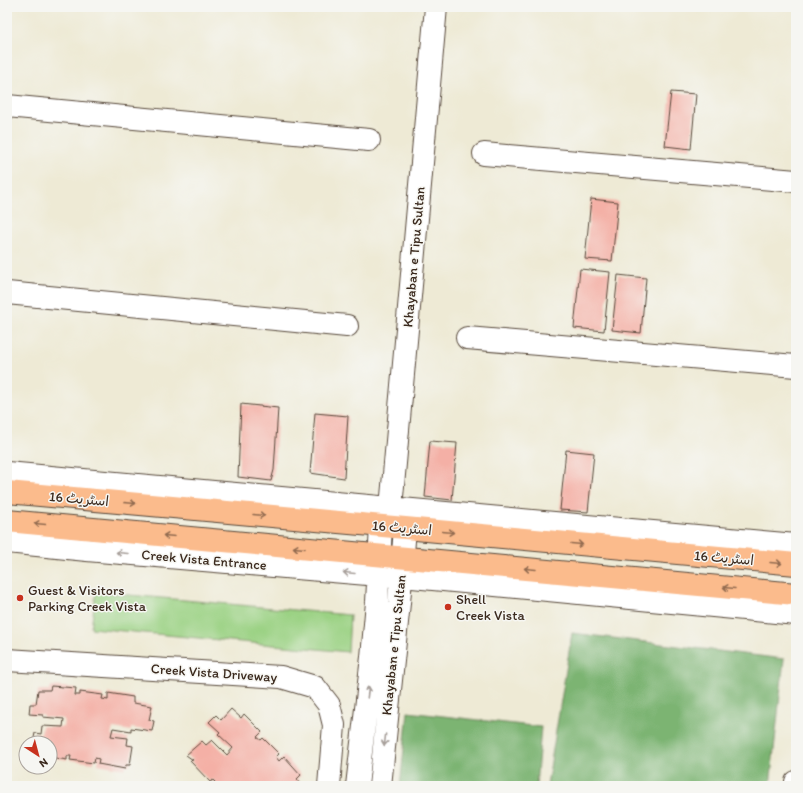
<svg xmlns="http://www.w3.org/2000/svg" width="803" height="793" font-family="Itim,'Playpen Sans Arabic',sans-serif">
	<rect width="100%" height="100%" fill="#f6f6f2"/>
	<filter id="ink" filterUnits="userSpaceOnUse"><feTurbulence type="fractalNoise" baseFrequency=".025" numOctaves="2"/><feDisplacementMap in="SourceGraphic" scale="8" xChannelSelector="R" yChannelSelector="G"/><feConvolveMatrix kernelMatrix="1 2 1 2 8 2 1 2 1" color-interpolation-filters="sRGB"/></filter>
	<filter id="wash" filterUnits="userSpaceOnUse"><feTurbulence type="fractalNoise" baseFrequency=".012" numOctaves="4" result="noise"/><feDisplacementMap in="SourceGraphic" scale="16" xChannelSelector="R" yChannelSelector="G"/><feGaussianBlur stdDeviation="0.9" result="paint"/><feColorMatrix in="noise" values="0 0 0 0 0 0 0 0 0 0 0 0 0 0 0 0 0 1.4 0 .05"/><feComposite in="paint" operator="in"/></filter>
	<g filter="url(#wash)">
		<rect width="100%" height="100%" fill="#eeead5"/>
		<path fill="#9bd284" stroke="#6b7e51" d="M96,592L350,615L348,652L91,628Z"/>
		<path fill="#7cb472" stroke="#5c6f48" d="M572,633L784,659L770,786H547Z
			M408,712L541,727L536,786H400Z"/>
		<g id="blocks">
			<path fill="#f4b0a6" d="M671,92L696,94L691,149L665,146Z
				M591,199L618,202L612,261L585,259Z
				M580,269L610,272L604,331L574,328Z
				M618,275L646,278L641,333L612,330Z
				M241,404L278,408L274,470L271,481L238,477Z
				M315,413L348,416L344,478L310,473Z
				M430,441L457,443L452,500L425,497Z
				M566,450L594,453L588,512L560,510Z
				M51,686L76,688L75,695H80V692L103,695L102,699L108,700V693L133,697V703L152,706L149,720L154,721L152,731L131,728V731L113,728L111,736L128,738L127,745L133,746L130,765H126L125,769L98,764L99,759L95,758L94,763L70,760L71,756H67V760L50,757V743H33L35,733L41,734L42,726L63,727L64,719L43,717V715L29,714L30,704H36L38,690H50Z
				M231,709L241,718L244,714L262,732L257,737L261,740L263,738L279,754L276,757L279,761L284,756L301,775L297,779L303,786H213L212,785L215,782L213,780L210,782L190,761L193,760L186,755L202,741L206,745L212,740L227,755L233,748L218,734L220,732L209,722L216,715L221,720Z"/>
		</g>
	</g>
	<g filter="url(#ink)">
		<use href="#blocks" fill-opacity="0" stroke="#564739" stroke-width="1"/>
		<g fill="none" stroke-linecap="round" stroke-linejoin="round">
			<defs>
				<path id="minor" d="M7,106L369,140
					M484,154L796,181
					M7,293L347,326
					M467,338L796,366
					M7,473L796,545
					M7,542L87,550L379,575L402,576L796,614
					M7,660L281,677L315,687L329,705L334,725L329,786
					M357,786L372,657L377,602L381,526L391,508L436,7
					M380,786L399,603L405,528L394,512
					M796,786V782"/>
				<path id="major" d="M7,492L405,528L796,564
					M7,521L796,594"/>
			</defs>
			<use href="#minor" stroke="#564739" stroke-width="24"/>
			<use href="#major" stroke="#564739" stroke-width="24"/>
			<use href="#minor" stroke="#fff" stroke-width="22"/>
			<use href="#major" stroke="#fbbb8c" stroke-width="22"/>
		</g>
		<defs><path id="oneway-shaft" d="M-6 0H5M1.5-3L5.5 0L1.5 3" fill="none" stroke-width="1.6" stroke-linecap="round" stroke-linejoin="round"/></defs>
		<g stroke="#916b50">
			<use href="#oneway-shaft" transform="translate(130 503) rotate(5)"/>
			<use href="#oneway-shaft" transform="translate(259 515) rotate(5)"/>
			<use href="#oneway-shaft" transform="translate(40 524) rotate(-175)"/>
			<use href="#oneway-shaft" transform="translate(448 532) rotate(5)"/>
			<use href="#oneway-shaft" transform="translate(169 536) rotate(-175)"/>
			<use href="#oneway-shaft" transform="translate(577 544) rotate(5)"/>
			<use href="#oneway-shaft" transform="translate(299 548) rotate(-175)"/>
			<use href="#oneway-shaft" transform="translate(776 563) rotate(5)"/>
			<use href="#oneway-shaft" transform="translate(530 569) rotate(-175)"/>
			<use href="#oneway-shaft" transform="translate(729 588) rotate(-175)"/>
		</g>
		<g stroke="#a79f9a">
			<use href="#oneway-shaft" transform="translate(122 553) rotate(-175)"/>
			<use href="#oneway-shaft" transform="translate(349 573) rotate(-175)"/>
			<use href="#oneway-shaft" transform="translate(368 692) rotate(-83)"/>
			<use href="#oneway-shaft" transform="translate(385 740) rotate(96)"/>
		</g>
	</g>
	<g fill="#c8321e" stroke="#f6f6f2" stroke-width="1.5">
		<circle cx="20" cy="598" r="4"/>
		<circle cx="448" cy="607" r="4"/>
	</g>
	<g text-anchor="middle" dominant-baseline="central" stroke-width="3" stroke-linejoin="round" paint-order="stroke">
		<g font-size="14" fill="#3b2a1e" stroke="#f6f6f2">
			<text transform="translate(414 257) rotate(-85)">Khayaban e Tipu Sultan</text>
			<text transform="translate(79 499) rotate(5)">اسٹریٹ 16</text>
			<text transform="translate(402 528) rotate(5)">اسٹریٹ 16</text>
			<text transform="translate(724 558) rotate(5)">اسٹریٹ 16</text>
			<text transform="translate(204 560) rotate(5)">Creek Vista Entrance</text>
			<text transform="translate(394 645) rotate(-84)">Khayaban e Tipu Sultan</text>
			<text transform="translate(214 673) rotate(4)">Creek Vista Driveway</text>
		</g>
		<g font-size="14" fill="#3b2a1e" stroke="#f6f6f2" text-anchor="start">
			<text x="28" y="590">Guest &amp; Visitors<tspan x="28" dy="16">Parking Creek Vista</tspan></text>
			<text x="456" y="599">Shell<tspan x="456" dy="16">Creek Vista</tspan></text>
		</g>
	</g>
	<rect width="803" height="793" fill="none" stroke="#f6f6f2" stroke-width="24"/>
	<g transform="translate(38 755) rotate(144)"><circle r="19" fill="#f6f6f2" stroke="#aba49d"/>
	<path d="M0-3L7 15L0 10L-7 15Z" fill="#c8321e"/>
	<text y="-6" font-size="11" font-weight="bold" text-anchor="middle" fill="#3b2a1e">N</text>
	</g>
</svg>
